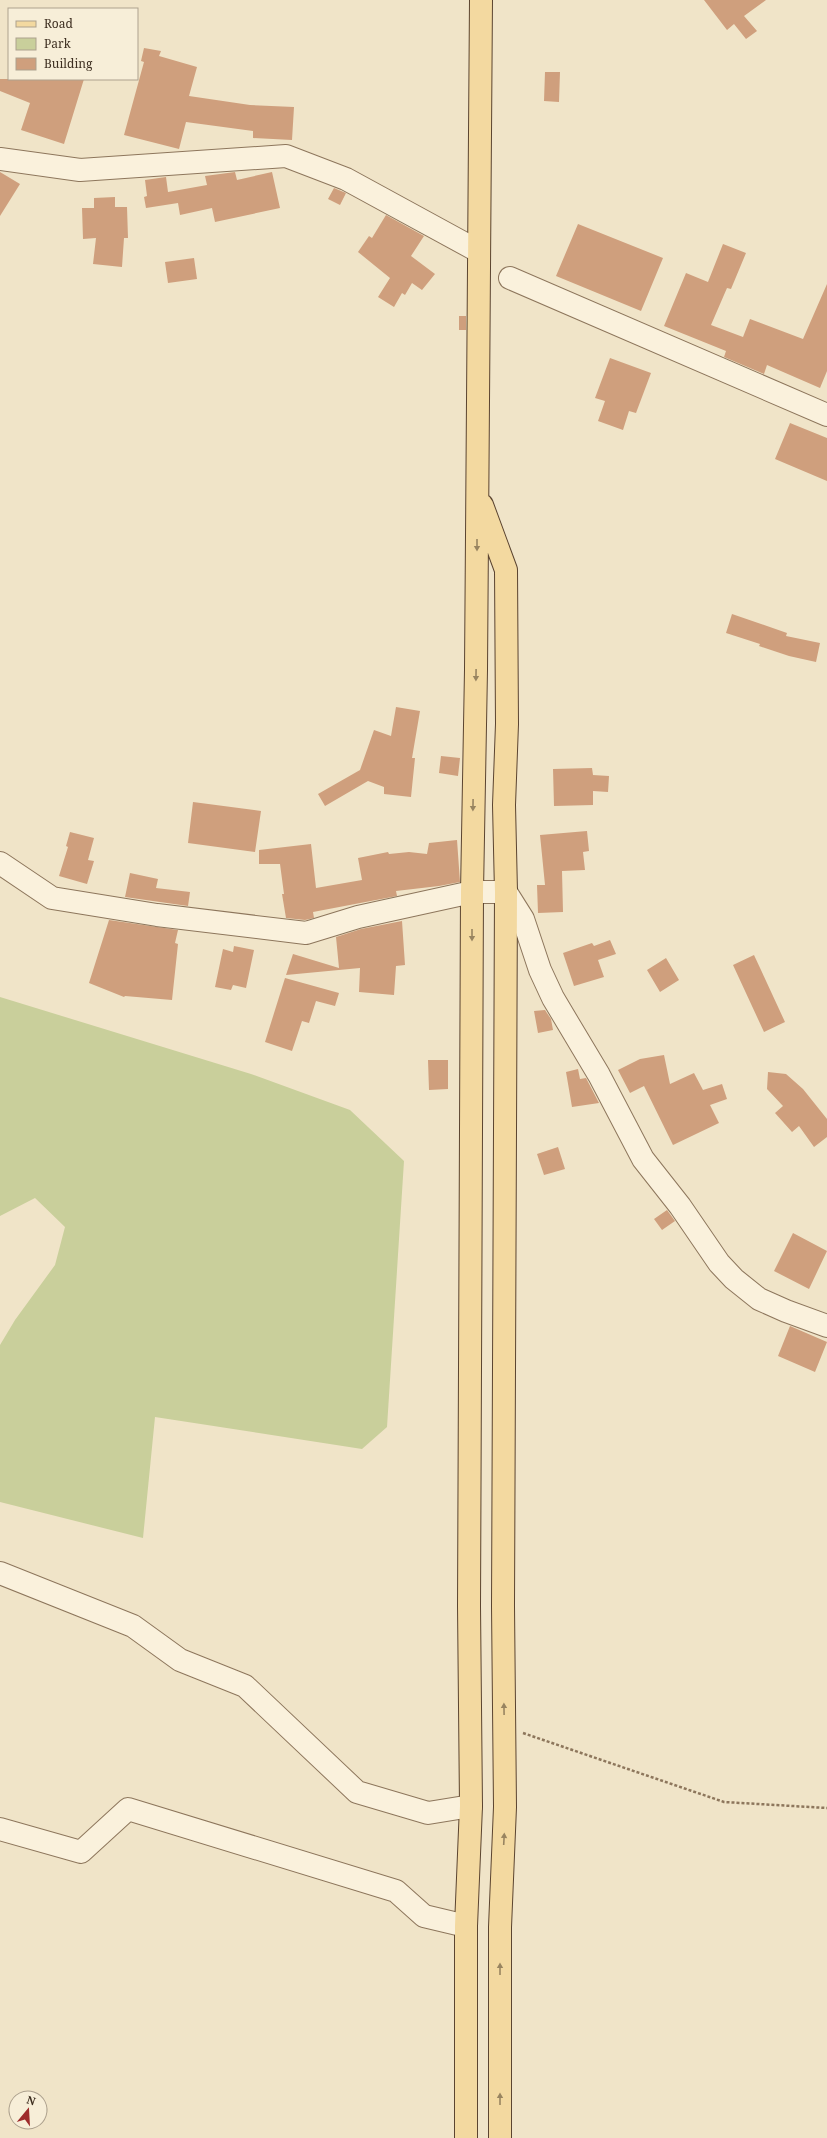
<svg xmlns="http://www.w3.org/2000/svg" width="827" height="2138" font-family="'Noto Serif',serif">
	<rect width="100%" height="100%" fill="#f0e4c8"/>
	<path fill="#c9cf9b" d="M0,997L251,1074L350,1110L404,1161L387,1427L362,1449L155,1417L143,1538L0,1502V1345L15,1320L55,1265L65,1227L35,1198L0,1216Z"/>
	<path fill="#cf9f7d" d="M704,0H766L744,16L757,31L746,39L734,24L727,30Z
		M144,48L161,51L159,56L197,67L189,96L250,105L294,107L292,140L253,138V131L186,122L179,149L124,135L144,62L141,61Z
		M545,72H560L559,102L544,101Z
		M0,79H84L64,144L21,130L30,103L0,91Z
		M0,172L20,184L0,216Z
		M235,172L237,180L272,172L280,208L215,222L212,208L180,215L178,203L146,208L144,197L147,196L145,180L166,177L168,192L207,185L205,176Z
		M334,188L346,193L340,205L328,199Z
		M115,197V207H127L128,238H124L122,267L93,264L96,238L83,239L82,208H94V198Z
		M386,215L424,236L411,256L435,274L422,290L412,283L405,295L402,293L394,307L378,297L390,278L358,252L369,236L372,238Z
		M578,224L663,258L641,311L556,276Z
		M723,244L746,253L731,289L727,288L711,325L743,337L750,319L803,339L827,284V371L820,388L767,365L764,374L724,357L726,351L664,326L686,273L708,282Z
		M194,258L197,279L168,283L165,262Z
		M459,316H466V330H459Z
		M610,358L651,373L636,413L629,411L623,430L598,421L605,401L595,398Z
		M790,423L827,438V481L775,459Z
		M732,614L787,633L786,636L820,643L816,662L789,656L759,646L760,644L726,633Z
		M396,707L420,711L412,758H415L411,797L384,794V787L368,781L325,806L318,794L360,770L374,730L391,736Z
		M441,756L460,758L458,776L439,773Z
		M592,768L593,775L609,776L608,792L593,791V805L554,806L553,769Z
		M193,802L261,811L255,852L188,843Z
		M587,831L589,851L583,852L585,870L562,871L563,912L538,913L537,885H545L540,835Z
		M70,832L94,838L88,860L94,861L87,884L59,876L68,847L66,846Z
		M457,840L460,882L439,886L396,891L397,896L313,912L314,918L305,920L286,918L282,894H284L280,864H259V850L311,844L316,888L362,880L358,858L388,852L389,854L409,852L427,854L429,843Z
		M130,873L158,879L156,888L190,892L188,906L125,897Z
		M109,920L178,930L175,943L178,944L172,1000L125,996L124,997L89,983Z
		M402,921L405,965L396,966L394,995L359,992L360,968L286,975L293,954L339,968L336,937L361,929Z
		M610,940L616,954L598,960L604,977L574,986L563,953L592,943L594,946Z
		M234,946L254,950L246,988L233,985L231,990L215,987L223,949L233,952Z
		M754,955L785,1022L764,1032L733,965Z
		M666,958L679,980L660,992L647,970Z
		M285,978L339,993L335,1006L316,1001L309,1023L302,1021L292,1051L265,1042Z
		M545,1010L551,1019L553,1030L538,1033L534,1011Z
		M664,1055L670,1084L694,1073L703,1090L722,1084L727,1099L710,1105L719,1123L673,1145L644,1086L630,1093L618,1070L640,1059Z
		M428,1060H448V1089L429,1090Z
		M578,1069L580,1079L586,1078L599,1103L572,1107L566,1072Z
		M768,1072L786,1074L803,1089L827,1119V1137L814,1147L799,1126L792,1132L775,1113L783,1106L767,1089Z
		M558,1147L565,1169L544,1175L537,1154Z
		M667,1210L675,1221L662,1230L654,1219Z
		M793,1233L827,1251L809,1289L774,1271Z
		M790,1326L827,1342L815,1372L778,1356Z"/>
	<g fill="none" stroke-linecap="round" stroke-linejoin="round">
		<defs>
			<path id="minor" d="M0,159L80,170L286,156L346,179L478,251
				M510,278L827,415
				M0,863L52,898L157,915L306,933L358,917L472,892H506L523,919L540,970L553,998L599,1075L643,1159L680,1206L719,1263L734,1279L759,1299L786,1311L827,1326
				M0,1573L133,1626L180,1660L245,1686L357,1792L428,1813L471,1806
				M0,1829L81,1852L128,1809L396,1891L424,1916L466,1926"/>
			<path id="major" d="M482,505L506,570L507,724L504,805L506,892L503,1606L505,1807L500,1927V2138
				M466,2138V1926L471,1806L469,1606L472,892L476,670L481,0"/>
		</defs>
		<use href="#minor" stroke="#8d765c" stroke-width="24"/>
		<use href="#major" stroke="#5b4430" stroke-width="24"/>
		<path stroke="#8d765c" stroke-width="2.5" stroke-dasharray="3 2" stroke-linecap="butt" d="M523,1733L724,1802L827,1808"/>
		<use href="#minor" stroke="#faf1dc" stroke-width="22"/>
		<use href="#major" stroke="#f3d9a0" stroke-width="22"/>
	</g>
	<defs><path id="oneway-solid" d="M-6-.8H1V-3.2L6.5 0L1 3.2V.8H-6Z"/></defs>
	<g fill="#988460">
		<use href="#oneway-solid" transform="translate(477 545) rotate(90)"/>
		<use href="#oneway-solid" transform="translate(476 675) rotate(91)"/>
		<use href="#oneway-solid" transform="translate(473 805) rotate(91)"/>
		<use href="#oneway-solid" transform="translate(472 935) rotate(90)"/>
		<use href="#oneway-solid" transform="translate(504 1709) rotate(-91)"/>
		<use href="#oneway-solid" transform="translate(504 1839) rotate(-87)"/>
		<use href="#oneway-solid" transform="translate(500 1969) rotate(-90)"/>
		<use href="#oneway-solid" transform="translate(500 2099) rotate(-90)"/>
	</g>
	<rect x="8" y="8" width="130" height="72" fill="#f7eed8" stroke="#ada18e"/>
	<rect x="16" y="21" width="20" height="6" fill="#f3d9a0" stroke="#ada18e"/>
	<text x="44" y="28" font-size="12" fill="#3d2e20">Road</text>
	<rect x="16" y="38" width="20" height="12" fill="#c9cf9b" stroke="#ada18e"/>
	<text x="44" y="48" font-size="12" fill="#3d2e20">Park</text>
	<rect x="16" y="58" width="20" height="12" fill="#cf9f7d" stroke="#ada18e"/>
	<text x="44" y="68" font-size="12" fill="#3d2e20">Building</text>
	<g transform="translate(28 2110) rotate(18)"><circle r="19" fill="#f7eed8" stroke="#ada18e"/>
	<path d="M0-3L7 15L0 10L-7 15Z" fill="#9e2a2b"/>
	<text y="-6" font-size="11" font-weight="bold" text-anchor="middle" fill="#3d2e20">N</text>
	</g>
</svg>
